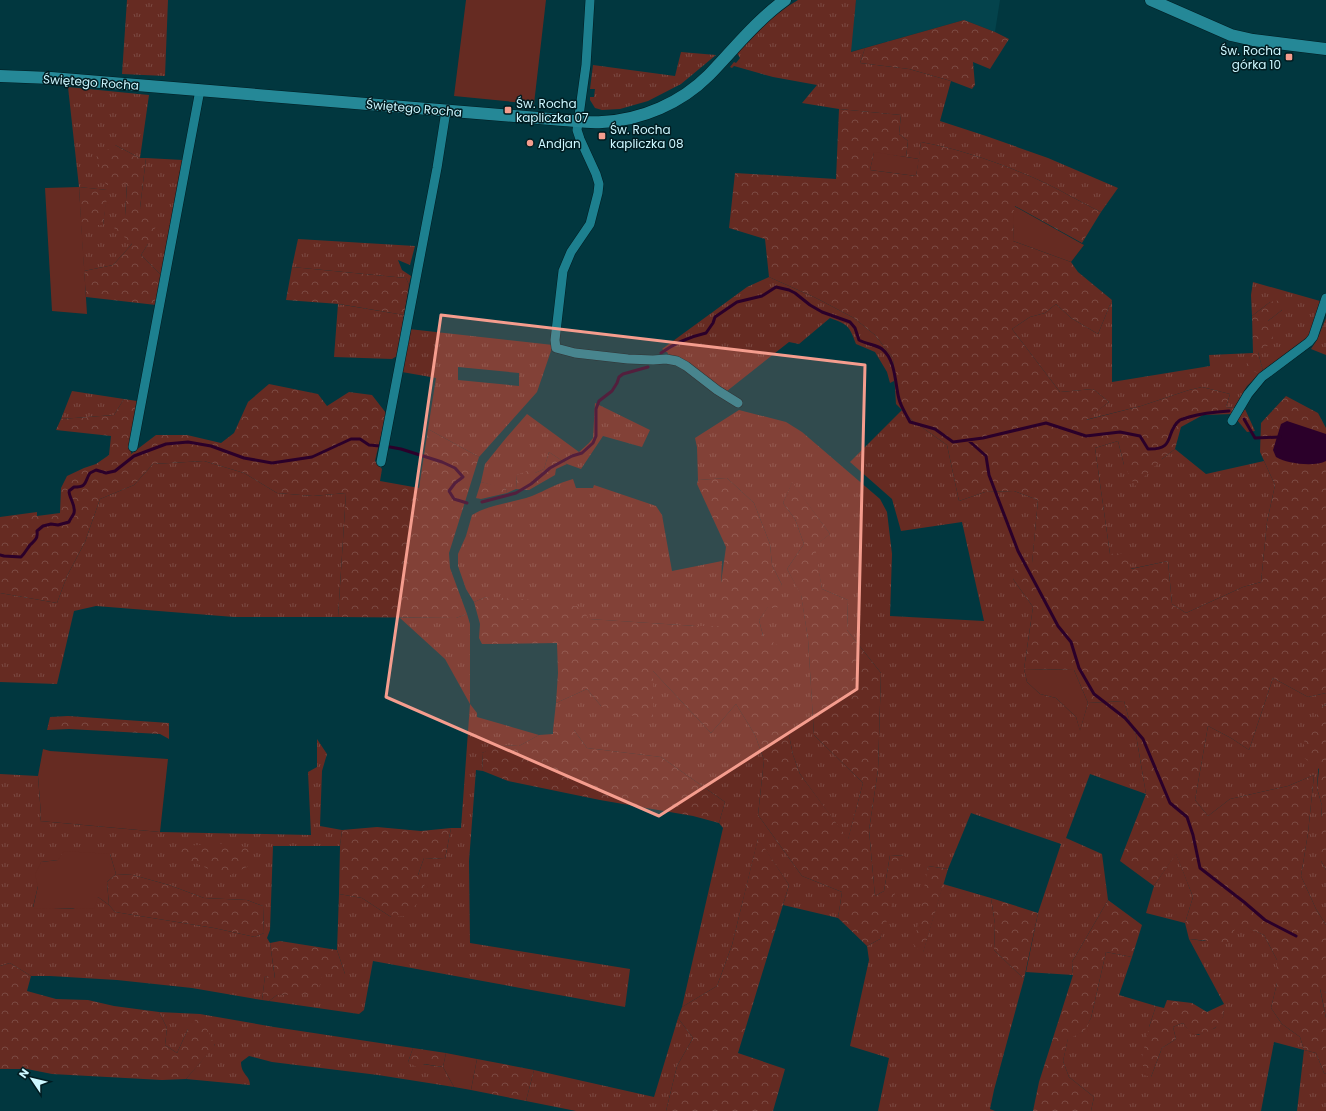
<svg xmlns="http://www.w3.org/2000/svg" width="1326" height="1111" font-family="Poppins,sans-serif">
	<defs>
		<pattern id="grass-tufts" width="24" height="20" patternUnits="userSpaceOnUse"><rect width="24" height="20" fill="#662b22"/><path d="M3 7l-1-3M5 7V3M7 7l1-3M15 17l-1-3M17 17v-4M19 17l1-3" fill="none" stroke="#7b4a43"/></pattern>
		<pattern id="forest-crowns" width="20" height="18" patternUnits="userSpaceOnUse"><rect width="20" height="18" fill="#662b22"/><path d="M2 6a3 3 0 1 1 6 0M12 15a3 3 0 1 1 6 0" fill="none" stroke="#7b4a43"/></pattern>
	</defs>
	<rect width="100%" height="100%" fill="#01373f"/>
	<path fill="#04434c" d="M856,0H1000L995,32L964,20L850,52Z"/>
	<path fill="url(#grass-tufts)" fill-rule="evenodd" d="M127,0H168L165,76L122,74Z
		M798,0H856L851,52L865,48L860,63L909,69L951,81L940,121L986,136L1048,158L1118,188L1101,212C1078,201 1056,187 1032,177C997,162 959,149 921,142L919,159L906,157L908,141L899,134L901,115L839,109L802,103L817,85L773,77L734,66L732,68L730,67L734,62L736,63L740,58L737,53C755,33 774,14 798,0Z
		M681,52L716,55L681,84L648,101L620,109L602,110L595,108L590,100V97H594L595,89H590L593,65L675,76Z
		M68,87L149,95L140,158L115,145L127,183L125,216L132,244L113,265L84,271L81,225H103L107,190L79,187Z
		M146,158L183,160L161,275L141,255L148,244L140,208Z
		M298,239L415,246L410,265L398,260L402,270L411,276L409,285L406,278L292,267Z
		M769,277L816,298L854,318L875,335L893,358L894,381L890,383L887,372L875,352L856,344C849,325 848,325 830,318L799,344L789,342L727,391L718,387L667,356L668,353L662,349L747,287Z
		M1253,282L1320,301L1309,337L1263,371L1258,352L1268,321L1282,310L1270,302L1252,316L1251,295Z
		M1112,300V382L1210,366L1209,355L1253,353L1261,373L1247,386L1234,408L1226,407L1230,394L1202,387L1189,390L1141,406L1085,420L1109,402L1093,389L1060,392L1012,329L1030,317L1045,313L1056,304L1071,318L1098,334Z
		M338,304L404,315L397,356L392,359L334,357Z
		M1326,318V355L1311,349L1317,340Z
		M409,329L553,345L537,392L479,457L428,429L436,378L402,372ZM458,367L519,373V386L458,380Z
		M72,391L124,399L114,415L61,419Z
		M595,403L650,430L642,447L603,436L581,469L567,464L549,452L544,469L535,473L517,475L516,489L507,493L506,489L481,482L485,464L506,438L527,414L579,452L589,443L593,438Z
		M739,410L786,422L802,432L880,499L887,512L892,554L890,616L984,621L962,522L901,531L892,499L850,462L902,410L913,421L947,445L959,501L985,492L1014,491L1038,500L1032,564L1013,579L1033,607L1024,669L1027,682L1040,694L1056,698L1076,717L1080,730L1088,703L1124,701L1131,726L1136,735L1146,794L1090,774L1066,838L1102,854L1108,900L1072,962L1073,975L1026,972L1038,913L1061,844L971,813L948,869L928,866L923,952L943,884L991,898L995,924L994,950L1024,979L994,1090L990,1109L995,1111H878L889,1058L850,1046L869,960L867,946L880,939L904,856L890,855L884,891L875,896L869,830L878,770L881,673L847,630L848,600L822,589L814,546L830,534L792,483L783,503L795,519L804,544L787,569L801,594L808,639L814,735L863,783L848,840L800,774L793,755L789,735L759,620L782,585L772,565L770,544L754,503L727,478L698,480L697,447L695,438Z
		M1118,441L1124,465L1162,459L1175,449L1206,474L1264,461L1275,485L1267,522L1261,582L1243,587L1186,613L1172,604L1168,561L1130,569L1110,554L1095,448Z
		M204,461L244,473L277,493L313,496L346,493L338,617H234L96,606L74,611L57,684L0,682V593L57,603L67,576L85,542L100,499L134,485L153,464Z
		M573,479L576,488H593L594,485L656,506L662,515L672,571L722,561L721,583V626H696L588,619L486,597L474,602L466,589L458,566V554L466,536L472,515C490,504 512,503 532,496C546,490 558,483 573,479Z
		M467,614L470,624V704L477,713V717L539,735L519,746L503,745L482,753L483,771L476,770L469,861L470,943L630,969L625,1007L373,961L364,1010L359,1014L269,1001L277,995L289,994L322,974H345L337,950L339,894L362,898L391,917L418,875L424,858L445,859L451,828H461L470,704L445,659L400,618H456Z
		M653,671L711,733L736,704L755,735L764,760L758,815L802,876L842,892L838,918L783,905L789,885L758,839L732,945L717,986L682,1007L723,828L719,823L725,802L661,757L587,748L574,730H553L556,703L587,689L601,706Z
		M1273,678L1308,697L1326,693V704L1322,707L1317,788L1322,806L1321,818V861L1326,870V925L1316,909L1301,876L1308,833L1314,775L1288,786L1230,799L1208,816L1195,800L1208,726L1231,738L1249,750Z
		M317,739L327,754L322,771L320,826L342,830L340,846H273L270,930L267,938L270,943L275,979L265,976L262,1000L192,988L117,980L50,976H31L10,963L0,966V774L38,776L41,815L40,821L160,832L311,835L308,772L317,767ZM110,854L116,874L133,875L169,885L204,898L247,900L263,906L264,933L255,937L214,928L115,912L109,905L98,897L73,909L33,907L38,886L41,862Z
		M1176,853L1193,897L1185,923L1146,913L1154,886Z
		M1237,923L1264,935L1277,960V983L1271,1008L1282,1024L1300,1037L1304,1050L1316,1053L1324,1073L1326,1074V1111H1297L1304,1050L1274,1042L1261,1111H1091L1094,1097L1069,1077L1063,1061L1068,1038L1083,1032L1091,1018L1106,952L1132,957L1119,995L1156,1006L1149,1027L1151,1077L1162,1048L1176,1039L1173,1027L1183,1023L1192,1034L1198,1035L1215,1028L1223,1017L1224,1004L1189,939L1205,941Z
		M1320,988L1326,993V1018Z
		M159,1012L200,1014L274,1027L413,1048L408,1062L443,1067L454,1087L378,1075L272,1062L249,1056L241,1062C241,1075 250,1075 250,1085L186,1079L215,1045L188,1029L177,1053L165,1045L167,1028Z
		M678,1018L693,1038L677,1066L666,1111H576L526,1101L534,1070L654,1097Z"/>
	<path fill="url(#forest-crowns)" d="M964,20L995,32L1009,39L990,69L973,62L975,85L972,89L951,81L909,69L860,63L865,48Z
		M839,109L901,115L899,134L908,141L906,157L874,153L870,170L916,176L921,142C959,149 997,162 1032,177C1056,187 1078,201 1101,212L1082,243L1015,206L1013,241L1071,262L1078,272L1112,300L1098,334L1071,318L1056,304L1045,313L1030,317L1012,329L1060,392L1093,389L1109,402L1086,420L1141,406L1189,390L1202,387L1230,394L1226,407L1234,408L1232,414L1203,415L1181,427L1175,449L1162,459L1135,486L1124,465L1118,441L1095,448L1110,554L1126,553L1131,569L1168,561L1172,604L1186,613L1243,587L1261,582L1267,522L1275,485L1260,452L1261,423L1286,396L1318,413L1326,428V693L1308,697L1273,678L1249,750L1231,738L1208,726L1195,800L1208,816L1230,799L1288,786L1314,775L1308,833L1301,876L1316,909L1326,925V993L1320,989L1326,1018V1074L1324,1073L1316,1053L1304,1050L1300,1037L1282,1024L1271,1008L1277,983V960L1264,935L1237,924L1229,943L1189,939L1185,923L1193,897L1176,854L1154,886L1120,861L1146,794L1136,735L1131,726L1124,701L1088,703L1074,670L1024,669L1033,607L1013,579L1018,558L1032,563L1038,500L1014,491L985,492L959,501L947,445L913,421L896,404L893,358L875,335L854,318L816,298L769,277L765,239L729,228L735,173L836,179Z
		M115,145L140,158H146L140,208L157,224L148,244L141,255L161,275L156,305L86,297L84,271L113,265L132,244L114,228L125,216L127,184L106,185L96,157Z
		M79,187L108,190L103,225H81Z
		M292,267L406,278L409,285L404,315L339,304L286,300Z
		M1281,300L1282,310L1268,321L1274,342L1258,352L1263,371L1261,373L1243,370L1253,353L1252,316L1270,302Z
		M269,384L318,394L327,406L349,392L372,395L386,413L375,461L382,469L380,481L419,488L428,429L479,457L449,553L450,568L467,614L456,618L338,617L346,493L313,496L277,493L244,473L204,461L153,464L134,485L100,499L85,542L67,576L57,603L0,593V517L37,512V516L60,513L61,488L67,476L84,468L96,464L109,455L111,436L56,430L61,419L114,415L124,399L137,401L131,454L156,435H187L221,443L234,433L248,402Z
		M1245,409L1255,431L1247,432L1237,420Z
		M549,452L567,464L556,469L555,475L529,490L516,489L517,475L530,470L535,473L544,469Z
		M727,478L754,503L770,544L772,565L782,585L777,609L768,607L759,620L763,636L790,653L789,735L793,755L800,774L848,839L863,783L814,735L808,639L801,595L787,569L804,544L795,519L783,503L792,482L830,534L815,546L822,589L848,600L847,630L881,673L878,770L869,830L875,896L884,891L890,855L905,856L890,912L880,939L867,946L838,918L842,892L802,876L758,815L764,760L755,735L736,704L711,733L653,671V722L601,706L587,689L556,703L558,673L557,643L482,644L479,638L480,624L474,602L486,597L551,601L581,607L589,619L696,626H721V583L726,547L697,484L698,480Z
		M481,482L499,486L506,489L507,493L481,499L476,498Z
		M1326,704V870L1321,861V818L1322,806L1317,788L1319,769L1303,757L1305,733L1322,707Z
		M68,716L169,723V739L160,734L69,729L47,730L50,717Z
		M553,730H574L587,748L661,757L725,802L719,823L693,816L600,800L508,781L483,771L482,753L496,746L503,745L519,746L539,735L553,734Z
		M377,827L421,831L451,828L445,859L424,858L418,875L425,883L421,899L406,916L391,917L362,898L339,894L340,846L342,830Z
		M758,838L789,885L738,1053L785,1069L773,1111H666L677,1066L693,1038L678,1018L682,1007L717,986L732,945Z
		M234,843L249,849V866L226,877L180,856L181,846Z
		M928,866L948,869L923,953L914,945Z
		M116,874L133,875L169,885L204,898L247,900L263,906L264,933L255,937L214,928L115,912L109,905L107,882Z
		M991,898L1038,913L1024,979L994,950L995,924Z
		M1108,900L1142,925L1132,957L1106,952L1091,1018L1084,1032L1068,1039L1063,1061L1069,1077L1094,1097L1091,1111H1033L1039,1082L1073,975L1072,962Z
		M280,941L337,950L345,974H322L318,994L277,995L269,1001L262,1000L265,976L275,978L270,943Z
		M10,963L31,976L27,991L56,999L88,1000L114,1006L159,1012L167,1028L165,1045L177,1053L188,1029L200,1014L215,1046L186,1079L162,1080L52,1074L27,1069H0V966Z
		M1167,1000L1192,1003L1207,1012L1224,1004C1224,1008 1224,1013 1223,1017C1219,1029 1204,1035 1192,1035L1183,1023L1173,1027L1176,1039L1162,1048L1151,1077L1144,1075L1142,1057L1149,1027L1156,1006L1164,1008Z
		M413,1048L446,1053L443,1067L424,1064L418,1068L408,1062Z
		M477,1059L534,1070L526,1101L471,1090Z"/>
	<path fill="#662b22" d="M466,0H546L534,104L454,96Z
		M874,152L919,159L916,176L870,170Z
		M79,187L87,314L52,311L45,188Z
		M1014,206L1084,245L1071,262L1013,241Z
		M1024,669L1074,670L1088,703L1080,731L1076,717L1056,698L1040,694L1027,682Z
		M43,749L50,751L168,759L160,832L40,821L41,815L38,776Z
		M64,851L110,854L116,874L107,882L109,905L98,897L94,909L33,908L38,886L35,875L41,862L58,860Z
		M446,1053L477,1059L471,1090L454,1087L443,1067Z"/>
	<path fill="#2b002a" d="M1287,421L1326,434V461C1315,467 1287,464 1276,457L1273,450L1281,424Z"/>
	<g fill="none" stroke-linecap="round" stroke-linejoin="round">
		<path stroke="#2b002a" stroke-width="3" d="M661,353C675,343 689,337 706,333L713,323L715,317L737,302L762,296L776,287L789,290L795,293L810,305L822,312L850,322L855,328L859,340C866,344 877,345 882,349C896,360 895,384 899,399C901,407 906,414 910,422L935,429L953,442L983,438L1046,423L1086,436L1120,432L1140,436L1148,449C1177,450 1164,432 1180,420C1182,419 1186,418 1189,417C1203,413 1214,412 1229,411
			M1244,419L1255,438L1280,437
			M968,440L986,456L989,475L1018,551L1058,626L1071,642L1079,668L1094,694L1125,718L1143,739L1170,803L1187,817L1193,835L1200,868L1244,902L1265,920L1296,936
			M390,447L401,449L442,462L455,468L463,477L455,483L449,491L454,499L467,503
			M482,502L516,493L531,484L550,468L572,456L582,453L593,443L596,436V409L599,401L612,391L617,383L619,377L623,374L648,367
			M0,555L4,556L21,557C25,553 27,549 30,545C35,540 38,539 37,531L43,526L51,524L58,525L69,522C70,519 73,516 74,513C76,505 69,498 69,491L74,487C88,487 84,482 90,473L96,470L106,473L115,471L134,456L166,444L188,442L211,446L244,458L272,463L312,457L351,439H360L369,445L380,446"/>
		<defs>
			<path id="street" d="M590,0L586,65L577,130L580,139L596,174L599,184L598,193L590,224L571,252L563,271L555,340L556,348L575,353L628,359L653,360L666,359L677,361L686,366L717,390L738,403
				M1232,421L1248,394L1262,377L1309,342L1313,337L1326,298
				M133,447L200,90
				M381,462L437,168L446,111"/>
			<path id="secondary" d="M1151,0L1231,35L1253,40L1326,49
				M0,76L51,78L563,120C576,121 589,123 602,122C642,120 681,103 709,75C734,49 756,21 785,0"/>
		</defs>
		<use href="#street" stroke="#011c21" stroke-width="10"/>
		<use href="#secondary" stroke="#011c21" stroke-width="13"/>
		<use href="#street" stroke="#1d808f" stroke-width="9"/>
		<use href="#secondary" stroke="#258897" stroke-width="12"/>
	</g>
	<path fill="#f59d8e" fill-opacity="0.2" stroke="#f59d8e" stroke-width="3" stroke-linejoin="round" d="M441,315L865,365L857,689L659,816L386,697Z"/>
	<g fill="#f59d8e" stroke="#011c21" stroke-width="1.5">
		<rect x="1285" y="53" width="8" height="8" rx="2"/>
		<rect x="504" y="106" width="8" height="8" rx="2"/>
		<rect x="598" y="132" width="8" height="8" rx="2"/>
		<circle cx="530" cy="143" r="4"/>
	</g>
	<g text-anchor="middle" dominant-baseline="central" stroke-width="3" stroke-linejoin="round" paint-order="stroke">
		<g font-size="12" fill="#cdf7ff" stroke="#011c21" text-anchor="start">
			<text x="1281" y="50" text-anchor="end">Św. Rocha<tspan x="1281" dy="14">górka 10</tspan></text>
			<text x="516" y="103">Św. Rocha<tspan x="516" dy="14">kapliczka 07</tspan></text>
			<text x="610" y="129">Św. Rocha<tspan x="610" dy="14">kapliczka 08</tspan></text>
			<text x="538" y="143">Andjan</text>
		</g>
		<g font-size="12" fill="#cdf7ff" stroke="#011c21">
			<text transform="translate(91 82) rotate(4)">Świętego Rocha</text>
			<text transform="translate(414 108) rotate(5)">Świętego Rocha</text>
		</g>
	</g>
	<g transform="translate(32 1079) rotate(305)" stroke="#011c21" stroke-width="3" paint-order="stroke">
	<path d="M0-3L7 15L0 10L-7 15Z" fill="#cdf7ff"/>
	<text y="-6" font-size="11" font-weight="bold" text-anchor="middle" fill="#cdf7ff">N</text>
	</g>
</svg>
